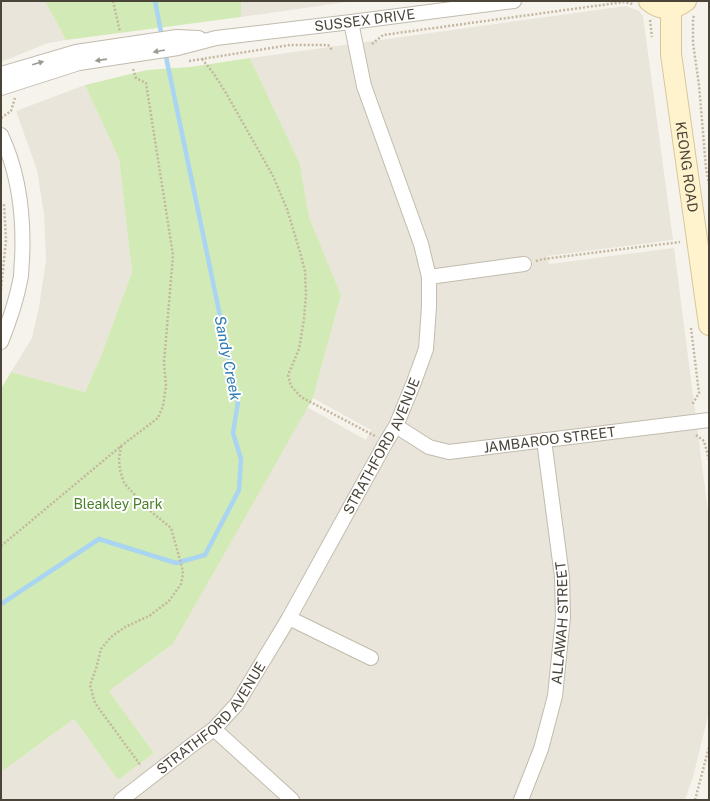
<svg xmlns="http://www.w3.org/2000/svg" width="710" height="801" font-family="'Public Sans',sans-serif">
	<rect width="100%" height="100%" fill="#f6f3ec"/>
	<path fill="#eae5da" d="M1,1H45L66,40L48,43L1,62Z
		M241,1H353L241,17Z
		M626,6L639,11L643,16L673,240L547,256L549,264L674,248L709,519V712L693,777L685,800H1V772L74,719L118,780L154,753L109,691L173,644L307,407L366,440L371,430L313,398L341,295L309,217L300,164L250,58Z
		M85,85L119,159L132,272L101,356L85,392L11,372L32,338L39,307L46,260L44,214L37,170L16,111Z"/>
	<path fill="#d2eab5" d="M45,1H241V17L66,40Z
		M250,58L300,164L309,217L341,295L313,398L173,644L109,691L154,753L118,780L74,719L1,772V389L11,372L85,392L101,356L132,272L119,159L85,85L147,70L190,67Z"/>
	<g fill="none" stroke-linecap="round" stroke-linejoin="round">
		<path stroke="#a9d4f2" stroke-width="4.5" d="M155,1L162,37
			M1,604L99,539L176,563L205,555L239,490L241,459L233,433L238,402L165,52"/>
		<defs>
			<g id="street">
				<path d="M1,74L76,52L177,37L199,38"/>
				<path id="s1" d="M1,88L79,63L178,48L216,38L351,22L514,1"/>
				<path d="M1,135C19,173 24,219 22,260C21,267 22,274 20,281C16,302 9,322 1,342"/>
				<path d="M429,277L524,264"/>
				<path id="s2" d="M396,426L429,447L449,452L709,420"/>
				<path d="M289,618L371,658"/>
				<path d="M214,729L292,800"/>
				<path id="s3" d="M121,800L192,745L214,729L237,704L289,618L386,442L396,426L414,382L426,349L429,307V277L421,244L364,86L351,22"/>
				<path id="s4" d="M521,800L541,749L555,696L563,617L562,577L544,440"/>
			</g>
			<g id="secondary">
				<path d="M649,1C661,11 674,10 686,1"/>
				<path id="s5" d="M671,9V54L709,325"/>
			</g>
		</defs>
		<use href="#street" stroke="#c2bbae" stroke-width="16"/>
		<use href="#secondary" stroke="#d6c79b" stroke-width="22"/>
		<path stroke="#c4b79f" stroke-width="2.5" stroke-dasharray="2 2" stroke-linecap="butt" d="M113,1L120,32
			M694,16L693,18V43L699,85L706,168L709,184
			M650,20L652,37
			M372,44L383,35L624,2L633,4
			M202,59L214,74L226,93L273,176L287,209L300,252L305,271L306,295L304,319L299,349L288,375L291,386L301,397L375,436
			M189,61L290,45H328L333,51
			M1,118L11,111L15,98
			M536,261L543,259L680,242
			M1,290L6,240L4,203
			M691,328L699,393L692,405
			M696,435L704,441L709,460
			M121,446L119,459L120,470L124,483L149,510L171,528L182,567L183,574L181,584L169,601L149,616L125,627L111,637L101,649L96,669L90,685L95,703L141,766
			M1,546L121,446L158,418L163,406L166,386L164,363L173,255L146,83L136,78L133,69
			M695,800L709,747"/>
		<use href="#street" stroke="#fff" stroke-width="14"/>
		<use href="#secondary" stroke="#fff3cd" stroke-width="20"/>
	</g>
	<defs><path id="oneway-solid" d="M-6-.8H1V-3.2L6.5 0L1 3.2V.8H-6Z"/></defs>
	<g fill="#9c9892">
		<use href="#oneway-solid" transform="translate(159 51) rotate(170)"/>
		<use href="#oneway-solid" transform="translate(101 60) rotate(172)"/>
		<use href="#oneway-solid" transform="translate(38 63) rotate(-16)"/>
	</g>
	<g text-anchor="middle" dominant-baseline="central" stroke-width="4" stroke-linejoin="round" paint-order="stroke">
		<g font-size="14" fill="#4b4439" stroke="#fff">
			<text stroke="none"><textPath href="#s1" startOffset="371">SUSSEX DRIVE</textPath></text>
			<text stroke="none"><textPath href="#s5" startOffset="159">KEONG ROAD</textPath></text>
			<text stroke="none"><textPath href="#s2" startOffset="161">JAMBAROO STREET</textPath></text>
			<text stroke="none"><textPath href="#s3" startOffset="447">STRATHFORD AVENUE</textPath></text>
			<text stroke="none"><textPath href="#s4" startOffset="183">ALLAWAH STREET</textPath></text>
			<text stroke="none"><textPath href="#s3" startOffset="123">STRATHFORD AVENUE</textPath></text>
		</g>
		<g font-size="14" fill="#4a7f2a" stroke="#fff">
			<text x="118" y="504">Bleakley Park</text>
		</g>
		<g font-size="15" font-style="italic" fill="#2e7ab2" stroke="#fff">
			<text transform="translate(228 358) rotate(79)">Sandy Creek</text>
		</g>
	</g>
	<rect width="710" height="801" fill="none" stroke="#4b4439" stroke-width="4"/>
</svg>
